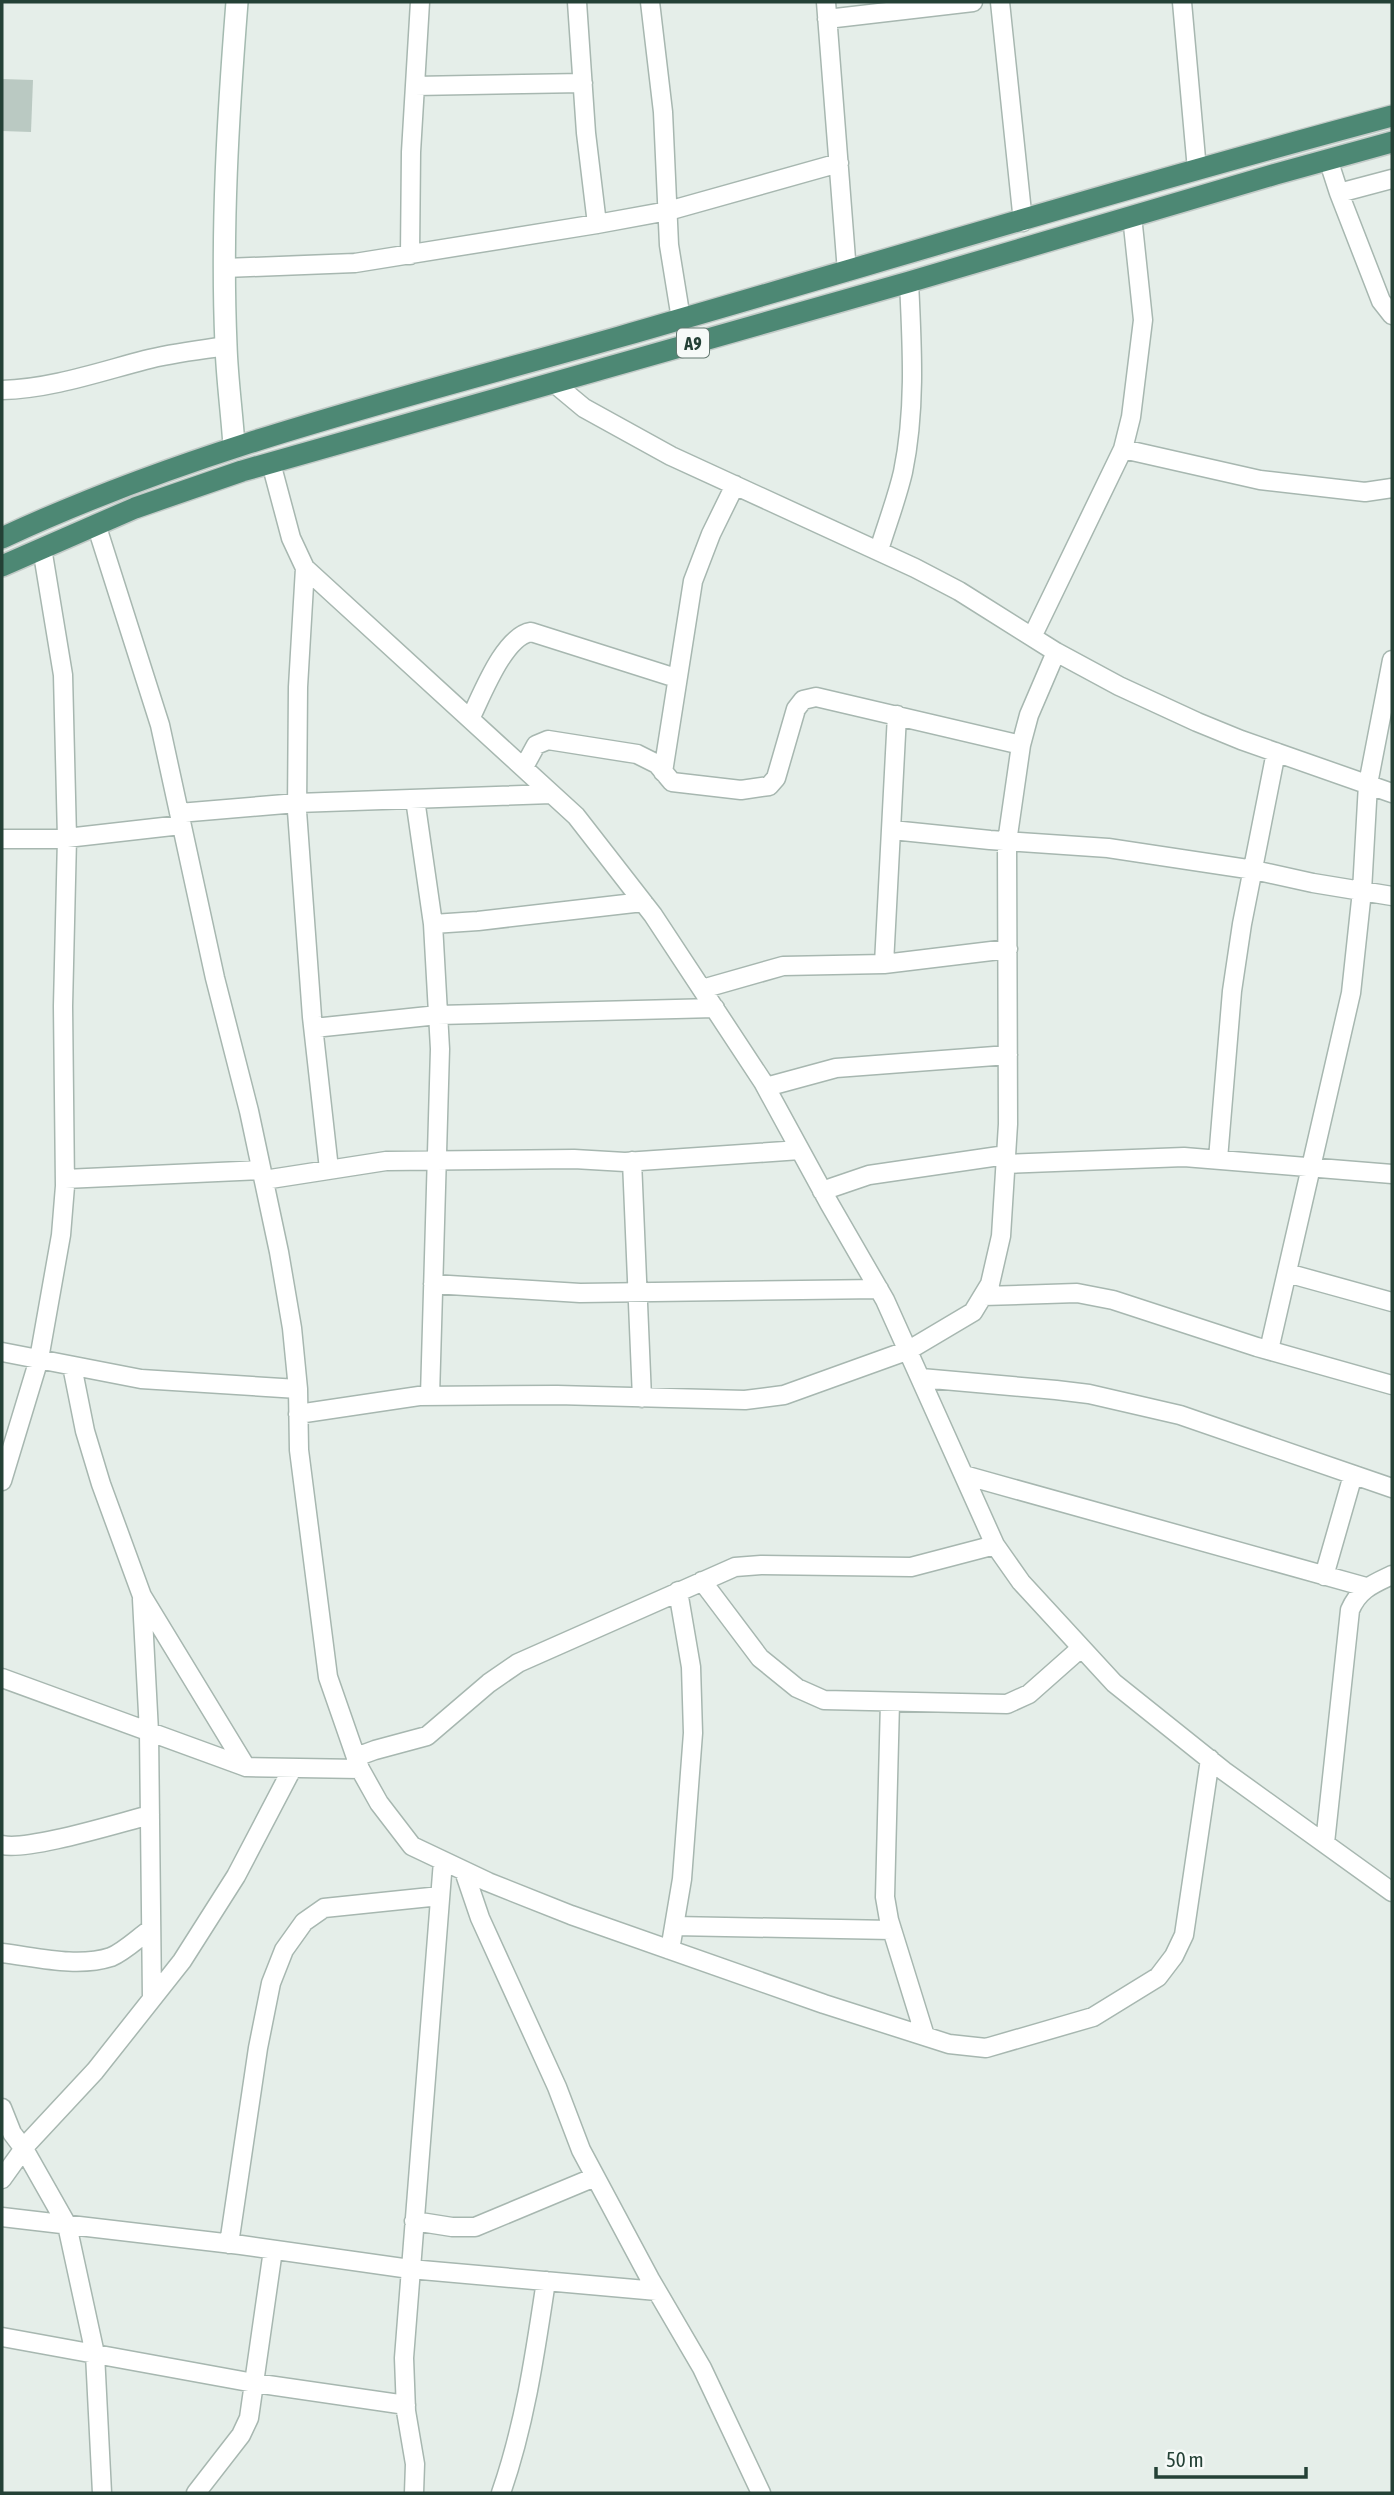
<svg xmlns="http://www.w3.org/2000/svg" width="1394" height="2495" font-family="'Asap Condensed',sans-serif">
	<rect width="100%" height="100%" fill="#e5eee9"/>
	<path fill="#bac9c2" d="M2,79L33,80L31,132L2,131Z"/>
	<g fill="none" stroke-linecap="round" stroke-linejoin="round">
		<defs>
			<path id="minor" d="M577,2L586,133L597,224
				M650,2L663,112L669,245L681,319
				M826,2L847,272
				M1000,2L1023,222
				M1182,2L1197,170
				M827,19L973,2
				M415,86L583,83
				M1328,159L1339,193L1381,301L1392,315
				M1339,193L1392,179
				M410,255L411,152L420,2
				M225,268L355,263L597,224L668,211L839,163
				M554,383L584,408L671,456L915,568L959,591L1056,652L1119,686L1197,722L1241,740L1392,793
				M2,390C50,389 99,372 145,360C171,353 200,350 226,346
				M1123,449L1260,480L1365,492L1392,488
				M271,463L291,538L305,568L576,816L653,915L763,1082L829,1203L885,1300L995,1545L1021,1582L1114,1683L1224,1771L1392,1892
				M96,524L160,725L215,978L249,1111L279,1252L292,1328L298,1389L299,1450L328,1677L360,1769L379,1803L412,1846L488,1882L571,1915L824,2004L949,2044L986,2048L1093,2017L1158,1977L1174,1956L1184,1935L1210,1759
				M879,550C887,524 897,498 903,472C916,409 912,345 909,282
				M305,568L298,687L297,811L312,1017L329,1169
				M1032,637L1123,449L1131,417L1143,320L1132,216
				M470,719C482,695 504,636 531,632L676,678
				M524,767L536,745L548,740L637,754L657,764L672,782L741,790L769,786L776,778L796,709L803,700L816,697L1021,745
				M663,772L693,581L711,534L735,485
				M415,799L433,924L440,1049L430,1396
				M179,813L297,803L552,794
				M892,830L990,840L1108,848L1254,870L1313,883L1392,896
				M2,839H58L181,825
				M433,924L478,921L643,902
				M884,964L897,715
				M702,989L783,966L884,964L1008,949
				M314,1028L438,1015L715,1008
				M766,1087L836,1068L1008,1055
				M1218,1159L1232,991L1242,924L1276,752
				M632,1161L642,1398
				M1006,1164L1184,1157L1392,1174
				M65,1179L261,1170
				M264,1180L386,1161L574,1159L625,1162L800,1150
				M822,1191L869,1175L1006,1155
				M1287,1273L1392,1302
				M433,1284L580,1293L879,1289
				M983,1296L1077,1293L1113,1300L1257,1347L1392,1385
				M1269,1350L1351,993L1362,891L1368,784L1392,660
				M2,1352L141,1379L298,1389
				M72,1366L85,1431L101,1484L142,1596L246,1767
				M921,1378L1056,1390L1089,1394L1180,1415L1392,1488
				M298,1414L419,1396L557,1395L745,1400L784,1395L909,1350L973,1312L990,1284L1001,1236L1008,1124L1007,842L1021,745L1029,715L1056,652
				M964,1475L1366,1587
				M2,1481L39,1359L61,1235L65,1186L63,1006L67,838L63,675L42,548
				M1324,1576L1353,1475
				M702,1581L760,1658L797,1688L824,1700L1007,1704L1029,1694L1081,1648
				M142,1599L149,1732L152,1999
				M2,1678L246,1767L360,1769
				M890,1702L885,1897L889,1920L925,2036
				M356,1757L375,1750L427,1736L489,1683L518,1663L735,1567L761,1565L911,1567L995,1545
				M1325,1843L1350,1610C1359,1589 1373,1584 1392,1575
				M2,1845C29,1851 118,1823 150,1815
				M464,1871L480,1918L557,2087L581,2150L650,2279L702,2368L761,2493
				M674,1926L892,1930
				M670,1950L682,1879L693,1733L691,1667L678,1591
				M2,1953C36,1957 77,1968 111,1957C125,1951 139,1937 151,1929
				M2,2108L12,2133L24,2149L67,2225L95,2354L102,2493
				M2,2179L27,2144L95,2071L182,1961L236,1876L292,1769
				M2,2217L241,2245L410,2269L657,2291
				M414,2221L452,2227H475L595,2177
				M229,2244L258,2048L271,1983L284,1950L304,1922L324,1908L440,1896
				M2,2337L254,2383L406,2405
				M196,2493L241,2435L249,2418L273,2250
				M414,2493L415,2464L406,2411L404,2358L443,1861
				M501,2493C525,2424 535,2354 546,2281"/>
			<path id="secondary" d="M234,446C232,413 227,379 226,345C221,230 228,116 237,2"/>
			<path id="trunk" d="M2,538C198,446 412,396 619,337C877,263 1133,185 1392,116
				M2,566L135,508L242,471L909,282L1276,174L1392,142"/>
		</defs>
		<use href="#minor" stroke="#a7b7b0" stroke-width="21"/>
		<use href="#secondary" stroke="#a4bab0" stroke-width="24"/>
		<use href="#trunk" stroke="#c2cac7" stroke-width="24"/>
		<use href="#minor" stroke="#fff" stroke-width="18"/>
		<use href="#secondary" stroke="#fff" stroke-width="21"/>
		<use href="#trunk" stroke="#4d8874" stroke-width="21"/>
	</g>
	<g text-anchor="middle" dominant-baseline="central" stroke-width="5" stroke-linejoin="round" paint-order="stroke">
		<rect fill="#f6faf8" stroke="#637870" stroke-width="2" x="677" y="328.5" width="32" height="29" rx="5"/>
		<g font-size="18" font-weight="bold" fill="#244136">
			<text x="693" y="343">A9</text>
		</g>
	</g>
	<rect width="1394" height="2495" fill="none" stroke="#244136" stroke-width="7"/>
	<path d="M1156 2467v10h150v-10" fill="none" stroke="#244136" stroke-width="3.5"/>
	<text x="1166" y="2467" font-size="21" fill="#244136" stroke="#f6faf8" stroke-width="5" paint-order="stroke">50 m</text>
</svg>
